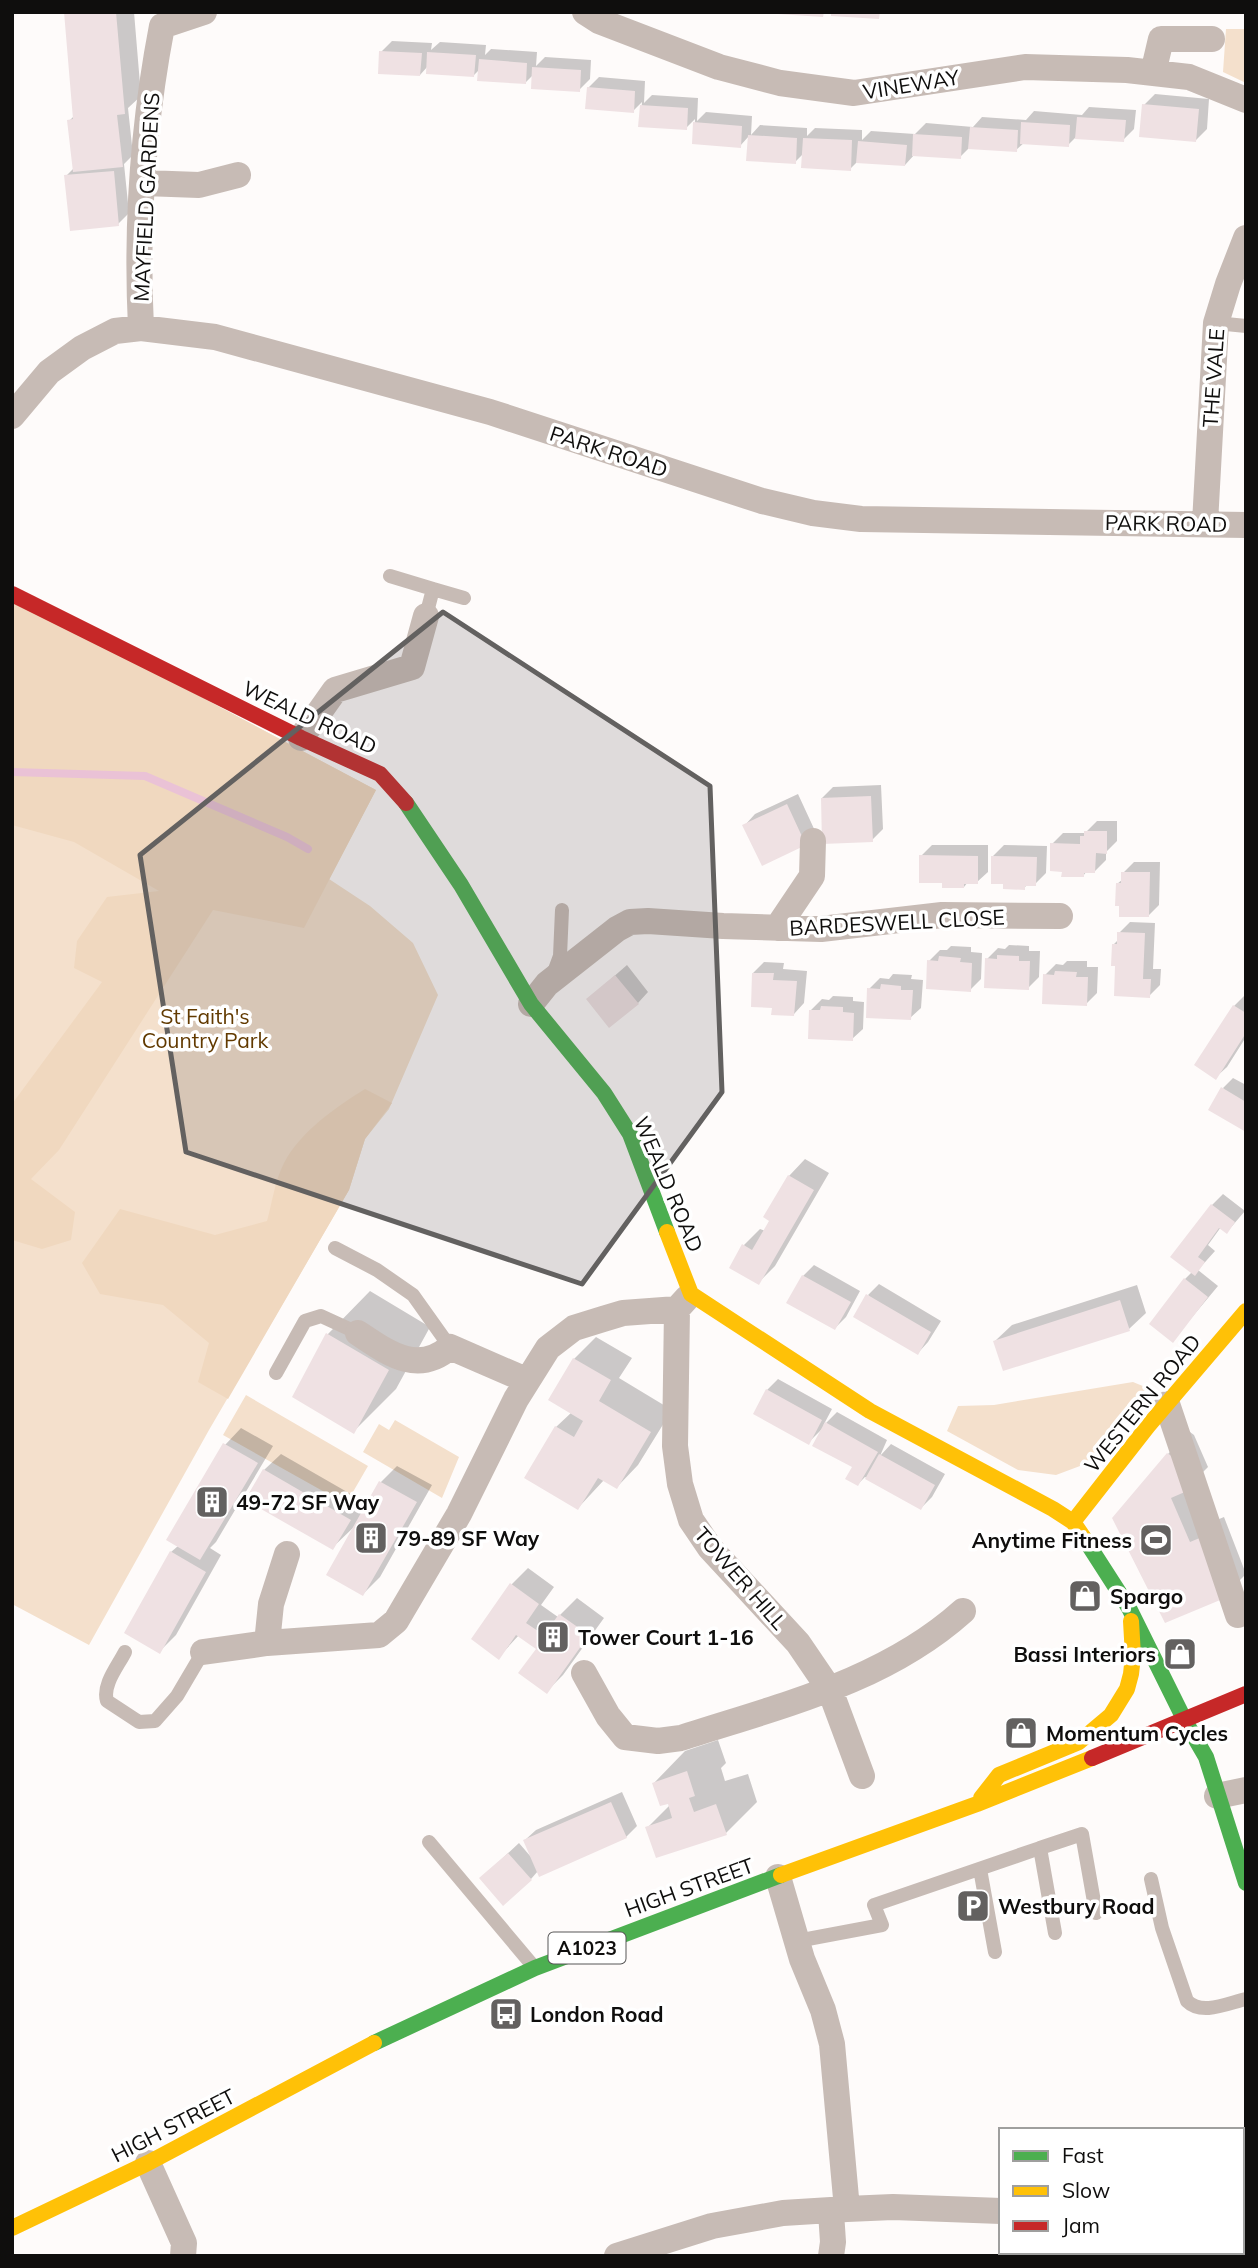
<svg xmlns="http://www.w3.org/2000/svg" width="1258" height="2268" font-family="Mulish,sans-serif">
	<rect width="100%" height="100%" fill="#fefbfa"/>
	<path fill="#f4e0cc" d="M1226,29H1246V83L1223,72Z
		M12,597L376,790L329,879L370,906L413,943L438,995L389,1109L365,1139L349,1190L209,1430L89,1645L12,1604Z
		M1133,1382L1150,1389L1088,1463L1056,1475L1018,1470L947,1431L958,1406L994,1405Z
		M246,1395L368,1466L346,1504L223,1435Z
		M395,1420L459,1457L442,1498L363,1452L379,1424L389,1430Z"/>
	<path fill="#f0d8bf" d="M12,597L376,790L304,928L213,910L59,1150L31,1179L75,1212L71,1240L42,1249L12,1240V1104L102,982L74,968L77,941L107,897L159,891L74,842L12,825Z
		M365,1089L392,1103L365,1139L349,1190L228,1399L198,1382L209,1343L163,1305L100,1294L82,1263L120,1209L215,1235L267,1221C272,1203 275,1180 284,1163C301,1131 336,1107 365,1089Z"/>
	<path fill="#0003" d="M66,12H134L141,96L128,108L133,155L124,164L129,213L118,224L66,176L74,168L69,121L75,115Z
		M730,12H767L765,14Z
		M960,12H992L990,14Z
		M392,41L432,43L431,50L440,42L486,45L485,55L491,49L537,52L536,66L545,57L591,60L590,79L579,90L534,74L525,83L480,69L474,75L428,66L420,75L381,52Z
		M599,77L645,81L644,103L652,95L698,98L697,121L706,112L752,116L751,135L760,125L807,128V136L815,128L862,130V140L871,131L915,134L926,123L973,127L982,117L1026,120L1034,111L1082,115L1089,107L1136,110L1134,129L1123,140L1076,137L1068,145L1025,142L1016,150L970,147L960,157L915,154L905,165L857,162L850,169L804,153L795,162L749,136L740,146L694,143L695,119L686,128L640,125L642,102L633,111L588,88Z
		M1155,94L1209,99L1207,129L1196,140L1144,105Z
		M881,785L883,829L872,840L822,798L833,787Z
		M798,794L816,833L762,864L745,825L755,814Z
		M1097,821H1117V841L1106,852V860L1095,871H1087L1083,876L1052,844L1063,833H1085Z
		M932,845H988V872L977,882H968L964,887L944,882L921,856Z
		M1004,845L1047,846L1046,873L1035,884H1028L1024,888L1004,882L993,856Z
		M1134,862H1160L1159,905L1148,916L1117,884L1123,879V873Z
		M1130,922L1155,923L1153,969H1161L1160,985L1149,996L1114,944L1119,939V933Z
		M1009,945L1029,946V951H1040L1039,977L1028,988L987,959L998,948L1005,949Z
		M951,946L971,947V952L982,953L981,979L970,990L929,961L940,950H947Z
		M1067,961H1087V967H1098L1097,993L1086,1004L1045,975L1056,964L1063,965Z
		M764,962L784,963L783,969L807,971L804,1003L794,1014L774,1006L753,973Z
		M627,965L648,992L638,1003L588,999Z
		M893,974L912,975L911,979L923,980L921,1008L910,1018L869,989L880,978L889,979Z
		M1245,995L1246,1037L1227,1067L1216,1077L1234,1006Z
		M833,996L853,997V1001L864,1002L863,1029L852,1039L811,1010L822,999L829,1000Z
		M1233,1078L1246,1085V1130L1223,1088Z
		M805,1159L829,1173L775,1266L758,1283L744,1245L760,1229L765,1231L789,1176Z
		M1223,1194L1245,1211L1227,1232L1221,1227L1208,1245L1215,1251L1198,1270L1218,1286L1173,1340L1185,1279L1192,1272L1212,1205Z
		M814,1265L860,1291L846,1317L835,1328L803,1276Z
		M879,1284L941,1321L928,1342L918,1353L868,1295Z
		M1137,1285L1146,1313L1129,1329L995,1341L1012,1325Z
		M370,1291L430,1327L396,1389L354,1431L295,1396L328,1334Z
		M596,1337L632,1358L619,1378L672,1410L638,1465L617,1487L604,1480L578,1508L556,1427L572,1412L550,1399L574,1359Z
		M778,1379L832,1409L823,1426L837,1412L887,1440L880,1456L891,1444L945,1474L932,1497L921,1508L865,1477L858,1484L854,1467L822,1429L808,1443L767,1390Z
		M241,1428L273,1446L216,1542L210,1548L221,1555L176,1635L159,1652L171,1552L178,1546L225,1445Z
		M1190,1432L1194,1435L1208,1467L1194,1481L1212,1522L1224,1517L1246,1574L1224,1596L1114,1519L1168,1454Z
		M281,1454L368,1504L381,1482L397,1466L432,1485L380,1577L363,1594L354,1527L332,1548L264,1470Z
		M528,1568L554,1587L541,1605L558,1617L577,1598L604,1618L563,1675L547,1691L538,1649L519,1635L499,1657L512,1584Z
		M718,1740L726,1763L721,1768L725,1781L748,1774L757,1802L726,1833L647,1828L670,1805L654,1783L685,1751Z
		M622,1792L637,1826L626,1837L538,1871L531,1879L492,1868L519,1843L531,1857L525,1840L536,1830Z"/>
	<g fill="none" stroke-linecap="round" stroke-linejoin="round">
		<path stroke="#eac2d6" stroke-width="8" d="M12,772L145,776L287,837L308,849"/>
	</g>
	<path fill="#efe1e3" d="M64,12H116L125,114L117,115L123,167L73,172L67,120L73,119Z
		M778,12H824L823,17L778,14Z
		M831,12H880L879,19L831,16Z
		M379,51L422,53L420,76L378,74Z
		M427,52L476,55L474,77L426,74Z
		M479,59L527,63L526,84L477,81Z
		M532,67L581,70L580,92L531,89Z
		M587,87L635,91L634,113L585,109Z
		M1142,104L1199,109L1196,142L1139,137Z
		M640,105L688,108L687,130L638,127Z
		M1077,117L1126,120L1124,142L1075,139Z
		M693,122L742,126L741,148L692,144Z
		M1021,122L1070,125L1069,147L1020,144Z
		M970,127L1018,130L1017,152L968,149Z
		M913,134L962,137L961,159L912,156Z
		M748,135L797,138L796,164L746,161Z
		M803,138L852,140L851,171L801,168Z
		M858,141L907,145L905,166L856,163Z
		M114,171L119,226L70,231L64,175Z
		M871,796L873,842L822,844L821,798Z
		M787,804L806,845L762,866L742,825Z
		M1084,831H1107V854L1096,853L1095,873H1084V877H1061L1062,872L1050,871V843L1080,844V836H1084Z
		M919,855L978,856V884H964V888H942V883H919Z
		M991,856L1037,857L1036,886H1025V890L1003,889V884H991Z
		M1121,872H1150L1149,917H1119V906H1115L1116,883H1121Z
		M1117,932L1145,933L1143,979H1151L1150,998L1114,996L1115,966H1111L1112,944H1117Z
		M997,955L1019,956V961H1030L1029,990L984,988L985,958L997,959Z
		M939,956L961,958L960,962L972,963L971,992L926,989L927,960L938,961Z
		M1055,971L1077,972L1076,977H1088L1087,1006L1042,1004L1043,974L1054,975Z
		M752,973H774L773,980L797,981L794,1016L771,1015L772,1008L751,1007Z
		M615,975L639,1004L609,1028L586,999Z
		M881,984L901,986V990H913L911,1020L866,1018L867,988L880,989Z
		M1233,1005L1246,1013V1033L1216,1080L1194,1065Z
		M821,1006L843,1007V1012L854,1013L853,1041L808,1039L809,1010H820Z
		M1221,1087L1246,1102V1132L1208,1110Z
		M788,1175L814,1190L759,1285L729,1268L742,1244L752,1250L769,1221L763,1217Z
		M1211,1204L1235,1222L1227,1234L1219,1228L1198,1257L1205,1262L1195,1276L1170,1257Z
		M802,1275L851,1302L835,1330L786,1303Z
		M1184,1278L1208,1297L1173,1343L1149,1324Z
		M866,1294L931,1332L918,1355L853,1317Z
		M1120,1300L1130,1331L1003,1371L993,1341Z
		M326,1333L389,1370L354,1434L292,1397Z
		M573,1358L611,1380L599,1401L651,1432L617,1489L598,1478L578,1510L524,1478L555,1426L574,1437L583,1421L548,1400Z
		M766,1389L822,1420L809,1445L753,1414Z
		M825,1422L878,1452L858,1486L845,1479L852,1467L812,1446Z
		M223,1443L258,1463L200,1560L166,1540Z
		M1167,1453L1173,1457L1187,1491L1171,1498L1190,1542L1202,1537L1225,1598L1165,1623L1112,1518Z
		M879,1454L935,1485L921,1510L865,1479Z
		M263,1469L351,1520L333,1550L245,1500Z
		M379,1481L417,1502L363,1596L326,1575Z
		M170,1551L206,1572L160,1654L124,1633Z
		M510,1583L539,1604L526,1623L544,1635L559,1614L589,1635L547,1694L518,1673L536,1649L516,1635L499,1660L471,1639Z
		M687,1771L695,1796L689,1798L694,1812L716,1804L727,1835L656,1858L645,1827L672,1818L668,1804L660,1806L652,1783Z
		M611,1802L627,1838L539,1877L523,1840Z
		M508,1853L532,1880L503,1906L479,1878Z"/>
	<g fill="none" stroke-linecap="round" stroke-linejoin="round">
		<path stroke="#c7bbb5" stroke-width="14" d="M1216,323L1246,326
			M390,576L433,589
			M426,616L433,589L464,598
			M553,975L560,956L562,910
			M335,1248L377,1270L413,1295L450,1347
			M276,1373L305,1321L321,1316L358,1333
			M125,1652C118,1666 102,1685 107,1701L139,1722L155,1721L177,1696L203,1652
			M429,1842L534,1967
			M1040,1848L1082,1834L1096,1913
			M980,1869L995,1952
			M1151,1879L1162,1928L1187,2001C1202,2016 1228,2003 1246,1999
			M797,1941L882,1925L874,1905L1040,1848L1055,1933"/>
		<path stroke="#c7bbb5" stroke-width="26" d="M585,12L599,21L719,67L780,83L854,93L1025,67L1127,70L1189,77L1246,100
			M1153,73L1161,39H1212
			M144,183L199,185L238,175
			M141,328C136,228 143,125 162,26L204,12
			M12,416L49,372L82,348L115,331L141,328L215,337L490,412L762,501L813,513L861,519L1246,525
			M1205,523L1216,323L1228,284L1246,238
			M301,738L335,690L412,667L426,616
			M777,928L812,876L813,841
			M531,1004L547,984L617,929L630,922L648,921L723,926L821,929L942,915L1060,916
			M687,1298L677,1309L675,1446L680,1484L691,1520L710,1548L798,1643L830,1690L862,1776
			M358,1333C387,1352 417,1376 450,1347L526,1380
			M1167,1404L1238,1615
			M267,1643L271,1604L287,1554
			M203,1652L267,1643L379,1635L396,1621L459,1514L516,1399L548,1348L574,1328L603,1319L623,1313L677,1309
			M584,1673L608,1716L625,1737L658,1741L681,1738C779,1706 884,1682 963,1611
			M1217,1796L1246,1790
			M778,1877L802,1959L823,2010L832,2044L847,2209L893,2207L1001,2211
			M148,2163L184,2243L183,2256
			M831,2212L833,2242L831,2256
			M1191,2252V2256
			M617,2256L712,2226L783,2213L847,2209"/>
		<path stroke="#4caf50" stroke-width="16" d="M406,803L461,885L531,1004L604,1093L630,1134L667,1232
			M1084,1538L1129,1608L1185,1721L1206,1757L1246,1883
			M374,2043L535,1968L781,1875"/>
		<path stroke="#ffc107" stroke-width="16" d="M667,1232L691,1294L870,1411L1053,1509L1073,1522L1084,1538
			M1073,1522L1148,1426L1246,1311
			M981,1798L999,1775L1079,1742L1111,1715L1127,1689L1131,1674L1133,1656L1131,1621
			M781,1875L977,1804L1092,1758
			M12,2228L148,2163L374,2043"/>
		<path stroke="#c62828" stroke-width="16" d="M12,594L301,738L380,774L406,803
			M1092,1758L1246,1694"/>
	</g>
	<path fill="#636160" fill-opacity="0.2" stroke="#636160" stroke-width="5" stroke-linejoin="round" d="M443,612L710,786L722,1092L582,1284L186,1152L140,855Z"/>
	<defs>
		<symbol id="building-square" viewBox="-11 -11 22 22"><rect x="-9" y="-9" width="18" height="18" rx="4" fill="#636160" stroke="#fff"/><path d="M-4-6H4V6H1V3H-1V6H-4ZM-2.5-4.3h1.7v1.8h-1.7ZM.8-4.3h1.7v1.8H.8ZM-2.5-1h1.7V.8h-1.7ZM.8-1h1.7V.8H.8Z" fill="#fff"/></symbol>
		<symbol id="stadium-square" viewBox="-11 -11 22 22"><rect x="-9" y="-9" width="18" height="18" rx="4" fill="#636160" stroke="#fff"/><path d="M0-5a6.5 5 0 1 0 0 10a6.5 5 0 1 0 0-10ZM-3.5-1.8h7v3.6h-7Z" fill="#fff"/></symbol>
		<symbol id="shop-square" viewBox="-11 -11 22 22"><rect x="-9" y="-9" width="18" height="18" rx="4" fill="#636160" stroke="#fff"/><path d="M-5-2.5h2.3a2.7 3.5 0 0 1 5.4 0H5L5.5 6h-11ZM-1.5-2.5h3a1.5 2.3 0 0 0-3 0Z" fill="#fff"/></symbol>
		<symbol id="parking-square" viewBox="-11 -11 22 22"><rect x="-9" y="-9" width="18" height="18" rx="4" fill="#636160" stroke="#fff"/><path d="M-3.5-5.5H1a3.5 3.5 0 0 1 0 7H-1V5.5H-3.5ZM-1-3.4V-.6H.8a1.4 1.4 0 0 0 0-2.8Z" fill="#fff"/></symbol>
		<symbol id="bus-square" viewBox="-11 -11 22 22"><rect x="-9" y="-9" width="18" height="18" rx="4" fill="#636160" stroke="#fff"/><path d="M-5-6H5V4H4V6H2V4H-2V6H-4V4H-5ZM-3.5-4V0h7V-4ZM-3.5 1.2v1.5H-2V1.2ZM2 1.2v1.5H3.5V1.2Z" fill="#fff"/></symbol>
	</defs>
	<g fill-rule="evenodd">
		<use href="#building-square" x="193" y="1483" width="38" height="38"/>
		<use href="#building-square" x="352" y="1519" width="38" height="38"/>
		<use href="#stadium-square" x="1137" y="1521" width="38" height="38"/>
		<use href="#shop-square" x="1066" y="1577" width="38" height="38"/>
		<use href="#building-square" x="534" y="1618" width="38" height="38"/>
		<use href="#shop-square" x="1161" y="1635" width="38" height="38"/>
		<use href="#shop-square" x="1002" y="1714" width="38" height="38"/>
		<use href="#parking-square" x="954" y="1887" width="38" height="38"/>
		<use href="#bus-square" x="487" y="1995" width="38" height="38"/>
	</g>
	<g text-anchor="middle" dominant-baseline="central" stroke-width="7" stroke-linejoin="round" paint-order="stroke">
		<rect fill="#fff" stroke="#575656" stroke-width="2" x="548.5" y="1932.5" width="77" height="31" rx="5"/>
		<g font-size="19" font-weight="bold" fill="#0f0e0d">
			<text x="587" y="1948">A1023</text>
		</g>
		<g font-size="21" fill="#0f0e0d" stroke="#fff">
			<text transform="translate(911 84) rotate(-9)">VINEWAY</text>
			<text transform="translate(146 197) rotate(-87)">MAYFIELD GARDENS</text>
			<text transform="translate(1213 378) rotate(-86)">THE VALE</text>
			<text transform="translate(609 451) rotate(18)">PARK ROAD</text>
			<text transform="translate(1166 523) rotate(1)">PARK ROAD</text>
			<text transform="translate(310 717) rotate(25)">WEALD ROAD</text>
			<text transform="translate(897 922) rotate(-3)">BARDESWELL CLOSE</text>
			<text transform="translate(669 1184) rotate(67)">WEALD ROAD</text>
			<text transform="translate(1142 1403) rotate(-51)">WESTERN ROAD</text>
			<text transform="translate(741 1578) rotate(49)">TOWER HILL</text>
			<text transform="translate(689 1887) rotate(-20)">HIGH STREET</text>
			<text transform="translate(173 2125) rotate(-27)">HIGH STREET</text>
		</g>
		<g font-size="21" fill="#623a00" stroke="#fff">
			<text x="205" y="1016">St Faith's<tspan x="205" dy="24">Country Park</tspan></text>
		</g>
		<g font-size="21" font-weight="bold" fill="#0f0e0d" stroke="#fff" text-anchor="start">
			<text x="236" y="1502">49-72 SF Way</text>
			<text x="396" y="1538">79-89 SF Way</text>
			<text x="1132" y="1540" text-anchor="end">Anytime Fitness</text>
			<text x="1110" y="1596">Spargo</text>
			<text x="578" y="1637">Tower Court 1-16</text>
			<text x="1156" y="1654" text-anchor="end">Bassi Interiors</text>
			<text x="1046" y="1733">Momentum Cycles</text>
			<text x="998" y="1906">Westbury Road</text>
			<text x="530" y="2014">London Road</text>
		</g>
	</g>
	<rect width="1258" height="2268" fill="none" stroke="#0f0e0d" stroke-width="28"/>
	<rect x="999" y="2128" width="245" height="126" fill="#ffffff" stroke="#9f9f9e" stroke-width="2"/>
	<rect x="1013" y="2151" width="35" height="10" fill="#4caf50" stroke="#9f9f9e" stroke-width="2"/>
	<text x="1062" y="2163" font-size="21" fill="#0f0e0d">Fast</text>
	<rect x="1013" y="2186" width="35" height="10" fill="#ffc107" stroke="#9f9f9e" stroke-width="2"/>
	<text x="1062" y="2198" font-size="21" fill="#0f0e0d">Slow</text>
	<rect x="1013" y="2221" width="35" height="10" fill="#c62828" stroke="#9f9f9e" stroke-width="2"/>
	<text x="1062" y="2233" font-size="21" fill="#0f0e0d">Jam</text>
</svg>
